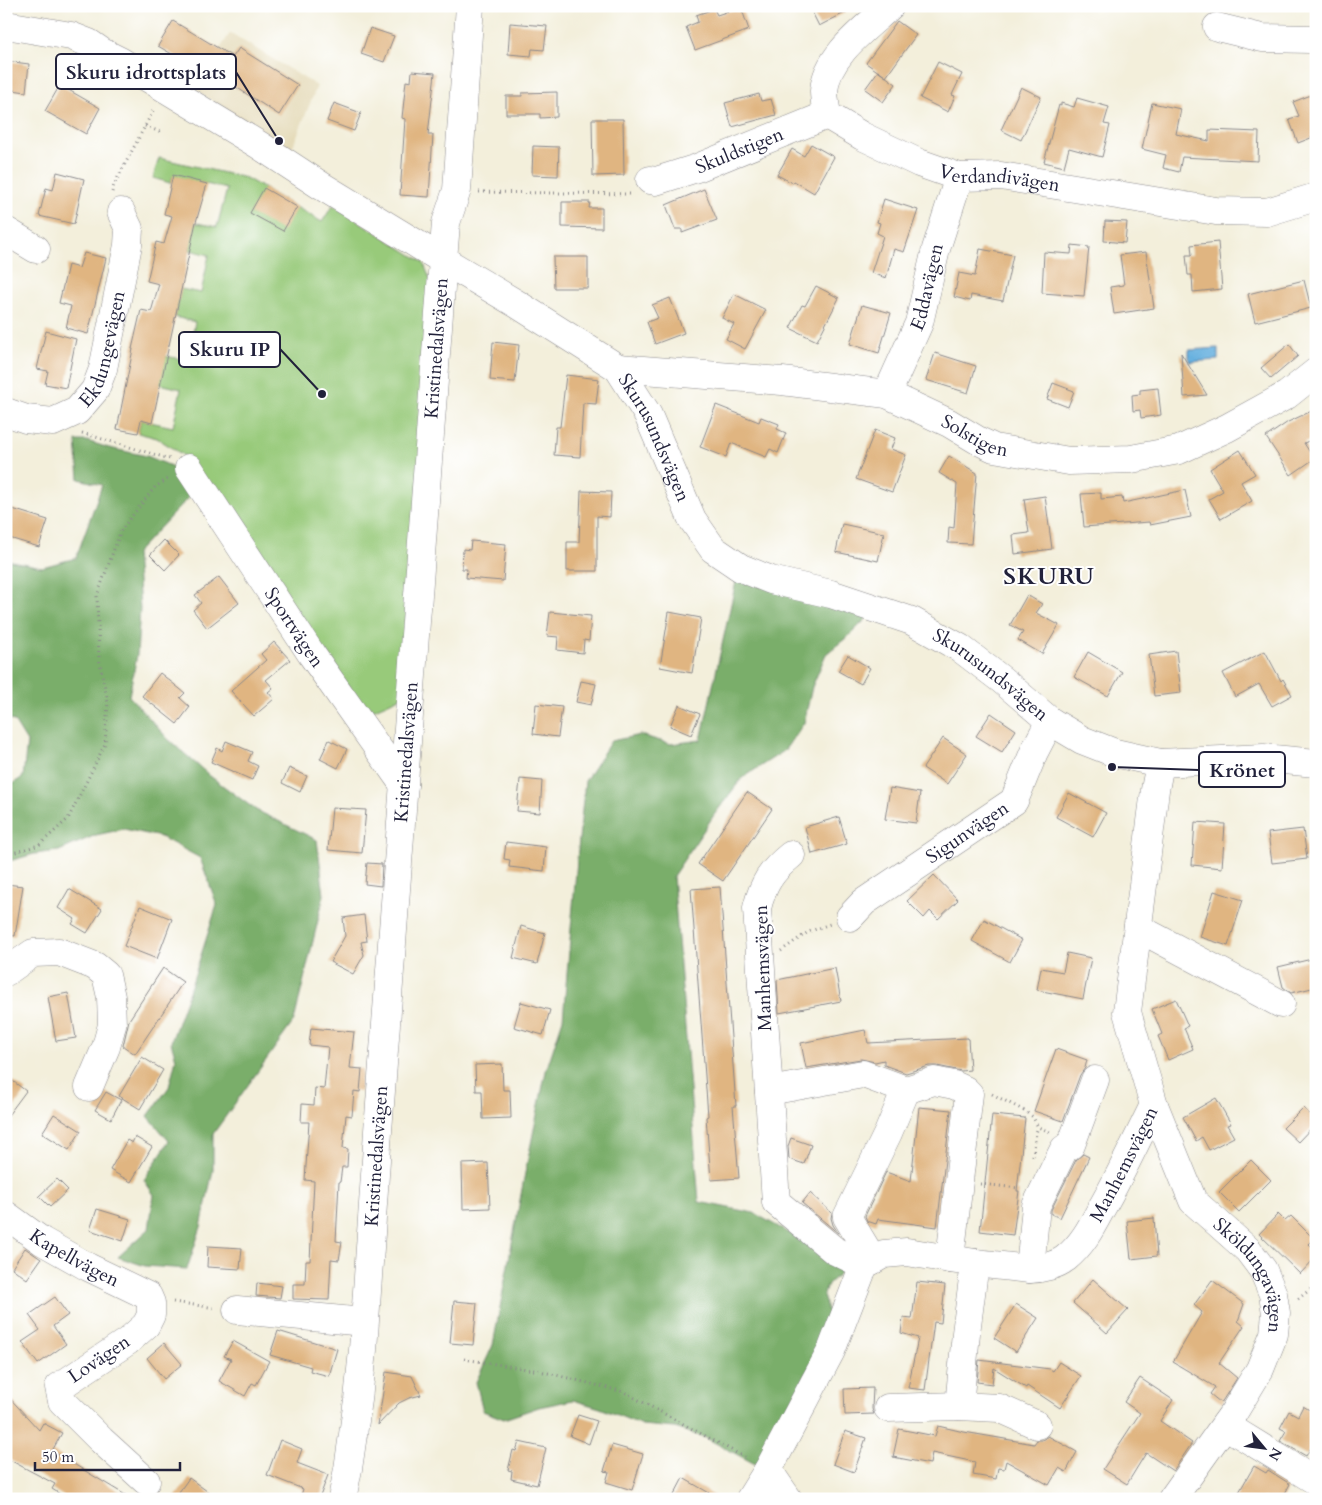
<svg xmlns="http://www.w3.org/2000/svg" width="1322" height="1505" font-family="Cardo,serif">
	<rect width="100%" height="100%" fill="#fff"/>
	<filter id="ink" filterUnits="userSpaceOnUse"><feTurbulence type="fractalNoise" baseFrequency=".02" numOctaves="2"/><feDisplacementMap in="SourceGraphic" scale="10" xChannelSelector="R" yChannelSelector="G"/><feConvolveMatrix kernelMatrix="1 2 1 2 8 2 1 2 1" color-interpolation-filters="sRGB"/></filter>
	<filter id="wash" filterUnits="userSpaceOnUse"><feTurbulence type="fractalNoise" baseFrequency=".0096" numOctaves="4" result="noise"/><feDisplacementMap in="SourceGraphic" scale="20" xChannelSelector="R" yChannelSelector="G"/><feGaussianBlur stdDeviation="1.12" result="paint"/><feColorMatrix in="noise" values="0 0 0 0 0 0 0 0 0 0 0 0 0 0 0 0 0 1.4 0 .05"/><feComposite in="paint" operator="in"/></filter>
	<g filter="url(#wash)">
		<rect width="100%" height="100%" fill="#f3efdb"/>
		<path fill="#e5dbba" d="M230,33L317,86L291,151L264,136L195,89Z"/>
		<path fill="#98ca7a" stroke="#5d765a" d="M159,158L246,178L322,222L333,205L423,262L433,286L404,696L366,713L186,457L157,438L138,433L141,420L173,427L181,389L160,384L165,356L187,360L195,322L175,317L181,289L201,293L209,255L190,250L193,225L197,223L217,227L227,189L173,176L170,183L153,178Z"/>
		<path fill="#7aae6a" stroke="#4e6852" d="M76,441H87L109,448L147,456L183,471L191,495L136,553L140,608L137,655L129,696L168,739L210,776L256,810L317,840L324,895L294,1021L213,1134V1170L201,1227L187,1269L145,1266L118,1257L149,1229L154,1195L144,1180L169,1141L148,1116L169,1087L176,1059L171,1042L193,980L217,905L200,858L161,837L124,829L96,835L59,851L34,854L6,862V788L23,777L27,742L14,721L6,719V560L42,567L76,558L102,485L79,479Z
			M737,577L868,617L851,634L826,654L812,687L804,723L784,751L742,778L714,815L673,876L699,1202L754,1213L807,1243L844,1269L828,1284L823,1296L828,1312L830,1330L757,1465L706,1438L675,1428L642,1425L600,1408L573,1400L539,1407L504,1419L483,1411L476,1382L493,1345L525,1173L546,1071L563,1019L578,849L585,781L611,741L640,735L671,744L701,740Z"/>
		<path fill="#67b1df" stroke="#446a8d" d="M1218,348V360L1189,362V350Z"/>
		<g id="blocks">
			<path fill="#e0b581" d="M809,6H858L819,26Z
				M741,7L749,30L695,50L686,27L698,22L696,15L714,9L717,15Z
				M173,21L233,57L239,48L298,85L279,115L199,63L196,68L158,46Z
				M897,21L916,35L886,77L866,63Z
				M510,23L547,26L544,50L532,49L531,56L508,54Z
				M370,28L394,36L384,62L361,54Z
				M6,61L29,64L26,92L6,89Z
				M938,62L962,74L952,95L955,96L948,112L920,98Z
				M412,71L435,73L428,135H433L429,197L400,195L405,119L402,118L406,81L411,82Z
				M878,71L896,84L883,102L865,89Z
				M60,85L100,108L86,134L45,111Z
				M1021,87L1041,97L1021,140L1001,130Z
				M557,92V117L540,118V114H506V96H522V93Z
				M1316,93V136L1298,143L1289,119L1299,116L1293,102Z
				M759,94L761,101L771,99L776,115L732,127L725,103Z
				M1077,98L1109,107L1104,124L1110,125L1102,157L1069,148L1064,167L1044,162L1059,105L1061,106V103L1074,107Z
				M334,103L361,113L354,131L327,121Z
				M1152,103L1181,109L1176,134L1209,141V130L1259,132L1258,161L1182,157L1179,172L1163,168L1166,155L1142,149Z
				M592,119H623L624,175L593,176Z
				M811,144L834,157L814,193L794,181L793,183L777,175L792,149L804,156Z
				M533,146L559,147L558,176L532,175Z
				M57,172L84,179L74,224L39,216L46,188L53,190Z
				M173,175L207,184L196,222L152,423L141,420L138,433L117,429L133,349H132L141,310L151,312L159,284L147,281L156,242L164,244L172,216L164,214Z
				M264,188L297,207L283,231L250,213Z
				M704,189L717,220L682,233V229H675L666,205Z
				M884,199L918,210L904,252L894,249L886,278L871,273L883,236L877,233L880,223L877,222Z
				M562,202H590L589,208H602V228L562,227Z
				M1105,221L1127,222L1125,243L1104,241Z
				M1218,242L1222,289L1193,292L1192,275H1188L1186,255H1192L1191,245Z
				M1072,245L1089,247L1084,296L1042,293L1044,252L1071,254Z
				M980,249L1013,255L1003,301L971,295L970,301L954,297L959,273L975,276Z
				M1146,252L1154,308L1114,314L1110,287L1124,285L1120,255Z
				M84,253L106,258L88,334L66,328L71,306L59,303L68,265L79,268Z
				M553,257H588V288H554Z
				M1304,280L1311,308L1255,322L1248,294Z
				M816,286L839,298L817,341L790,328L802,305L805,306Z
				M734,294L766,310L745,349L726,339L734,324L722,318Z
				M670,298L684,333L655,344L647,322L658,318L652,305Z
				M862,305L891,313L879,353L850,344Z
				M46,331L76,339L66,388L45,384L48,371L37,369Z
				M493,342L519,345L515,382L490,380Z
				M1289,344L1298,356L1271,379L1261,368Z
				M935,353L976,366L968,393L926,380Z
				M1181,353L1207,395L1184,397Z
				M566,375L599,379L596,404L583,403L580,457L554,455L556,427H560Z
				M1053,383L1074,391L1068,407L1047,399Z
				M1158,388L1161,415L1141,418L1140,410L1133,411L1132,395L1140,394V390Z
				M716,405L759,422L761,417L779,424L777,429L786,433L778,453L770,449L766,457L731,443L726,457L700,447Z
				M1316,409V438L1304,443L1314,459L1291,475L1266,437L1288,422Z
				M875,430L895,438L891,449L906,455L892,492L856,479Z
				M1240,450L1255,474L1241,482L1252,501L1221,519L1209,499L1223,491L1210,469Z
				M949,456L977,473L971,544L948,543L949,527L954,528L957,484L939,473Z
				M1185,490L1191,517L1150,525L1149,522L1084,527L1081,494L1101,493V499L1122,497L1123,503Z
				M581,491L611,492L610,517L597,516V571H567V542H579Z
				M1045,496L1052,549L1015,554L1013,535L1029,533L1024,499Z
				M6,507L48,520L39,547L6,537Z
				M842,524L884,533L878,561L836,552Z
				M164,540L179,555L165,570L150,555Z
				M471,541L506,544L503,581L466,578L467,569H462L463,549L470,550Z
				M219,577L239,603L207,628L193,610L201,603L195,595Z
				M1027,595L1042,604L1036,613L1059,625L1042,654L1018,640L1023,632L1010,625Z
				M550,612L591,616L589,641L584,640L583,653L557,650L558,637L547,636Z
				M669,612L701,618L692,673L660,667Z
				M274,642L290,660L266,680L273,688L268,692L274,699L254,716L231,691L266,660L261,654Z
				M1176,651L1181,693L1154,696L1149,655Z
				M1265,651L1281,681L1283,679L1292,695L1272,706L1259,684L1235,697L1223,673Z
				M1088,652L1122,672L1108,696L1074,677Z
				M848,655L870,668L861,684L838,671Z
				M160,673L185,693L180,698L190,707L177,724L142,696Z
				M581,681L596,684L591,705L576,702Z
				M536,704L562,707L558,737L533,734Z
				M679,705L700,714L691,735L670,726Z
				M991,713L1016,730L1002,752L976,736Z
				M943,738L967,754L947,784L923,768Z
				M329,740L347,749L338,768L320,759Z
				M226,741L252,752L248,761L258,766L252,780L211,762L217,748L222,751Z
				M289,768L307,776L300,792L282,783Z
				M520,779L542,781L540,813L517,811Z
				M890,788L920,793L916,823L885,819Z
				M747,792L772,809L723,881L698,864Z
				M1069,793L1106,813L1093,837L1056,817Z
				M332,808L366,810L362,853L328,850Z
				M839,817L847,844L812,854L805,827Z
				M1195,822L1225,824L1222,868L1192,865Z
				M1303,829L1307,859L1272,863L1268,833Z
				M506,842L546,847L544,871L509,867L510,860L504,859Z
				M367,863L382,864L381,886L365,884Z
				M934,875L958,900L938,919L930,911L924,918L907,901Z
				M6,884L23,886L15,936L6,935Z
				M720,887L736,1106H733L739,1178L711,1180L706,1117L708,1116L691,889Z
				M69,889L102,909L87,933L72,924L75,919L58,908Z
				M1214,891L1243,900L1228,946L1200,937Z
				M140,906L172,919L157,959L124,946Z
				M364,915L367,941L361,942L364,955L353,974L330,962L345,936L343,918Z
				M984,919L1022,940L1010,962L972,941Z
				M521,926L545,933L537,964L513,958Z
				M1067,953L1091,958L1083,999L1037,990L1041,968L1063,972Z
				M1316,958V987L1291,993L1283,987L1278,967Z
				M163,968L183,982L135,1054L123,1046L129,1020Z
				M835,968L841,1001L779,1013L777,980Z
				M68,993L76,1038L56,1041L48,997Z
				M1176,999L1188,1026L1184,1028L1193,1049L1168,1060L1158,1036L1162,1034L1152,1009Z
				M521,1002L550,1010L543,1035L514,1027Z
				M311,1028L354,1032L350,1068L362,1069L360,1092L354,1091L352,1116L346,1115L343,1148L348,1149L347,1167H342L340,1182H339L336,1241L342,1242L339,1260L331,1259L329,1300L293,1299V1284H305L306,1261H310L314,1181L305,1180L309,1122H301L302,1104L314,1105L315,1088L324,1089L328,1047L309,1045Z
				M865,1030L868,1043L968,1038L970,1070L961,1071L937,1066H929L906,1073L884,1065V1060L875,1062L861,1059L806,1068L801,1043Z
				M1056,1049L1087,1060L1085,1068L1080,1075L1063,1121L1034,1111Z
				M142,1057L163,1070L140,1109L119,1096Z
				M502,1064L503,1090H510L511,1118L483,1119L482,1091H476L475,1065Z
				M6,1076L26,1091L6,1118Z
				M106,1092L121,1100L111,1119L95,1110Z
				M1216,1098L1231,1124L1227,1125L1234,1137L1209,1150L1202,1137L1196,1141L1183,1117Z
				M919,1107L951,1110L937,1227L878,1219L876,1224L867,1221L865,1216L886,1172L911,1181Z
				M1303,1108L1316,1119V1123L1298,1142L1283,1128Z
				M54,1114L81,1131L69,1150L42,1133Z
				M992,1115L1025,1118L1017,1191H1019L1013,1235L980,1231Z
				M135,1137L152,1147L131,1182L110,1170L127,1140L132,1143Z
				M791,1138L811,1145L804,1164L789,1159L788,1146Z
				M1083,1154L1089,1157L1060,1218L1051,1214V1210L1076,1160Z
				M1251,1160L1271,1180L1239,1212L1219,1192Z
				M488,1163L490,1208L463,1209L462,1164Z
				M57,1179L68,1190L50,1207L39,1196Z
				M810,1193L832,1213L831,1218L833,1225L839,1234L802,1203Z
				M97,1209L130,1219L123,1241L90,1230Z
				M1278,1214L1285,1221L1291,1216L1314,1239L1309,1244L1316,1251V1257L1300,1274L1259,1234Z
				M1154,1218L1157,1256L1131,1259L1127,1221Z
				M208,1246L242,1248L240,1269L207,1267Z
				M25,1248L41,1259L27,1279L12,1268Z
				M1093,1279L1128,1310L1107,1333L1073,1303Z
				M1212,1280L1244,1304L1238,1321L1244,1326L1219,1363L1237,1378L1221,1403L1210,1394L1215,1387L1173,1362L1202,1312L1194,1305Z
				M917,1282L945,1285L941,1323L934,1322L925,1390L908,1388L918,1338L901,1333L903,1318L912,1319Z
				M257,1283L282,1286L280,1298L256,1296Z
				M55,1297L68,1315L53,1326L66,1344L38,1364L22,1342L40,1330L29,1315Z
				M454,1301L477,1303L473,1345L450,1343Z
				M1016,1304L1038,1318L1016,1352L994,1338Z
				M278,1331L337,1349L329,1376L310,1371L311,1367L270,1355Z
				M233,1341L269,1361L256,1385L252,1383L245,1396L219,1381L231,1359L224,1356Z
				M164,1343L182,1364L164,1379L147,1358Z
				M979,1360L1050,1369L1053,1371L1059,1362L1081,1376L1060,1408L1027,1386L1026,1388L994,1368L992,1384L977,1382Z
				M386,1372L412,1376L421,1395L409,1398L399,1403L378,1425Z
				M1140,1378L1173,1400L1160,1421L1192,1443L1173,1471L1146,1453L1127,1484L1103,1469L1140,1413L1124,1402Z
				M873,1388L872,1409L874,1414L845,1415L844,1389Z
				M6,1394L39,1430L43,1423L62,1433L52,1451L132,1499H68L52,1489L55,1484L6,1458Z
				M1303,1406L1316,1414V1439L1306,1456L1280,1441L1286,1431L1280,1428L1289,1411L1298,1416Z
				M578,1415L597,1421L589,1444L570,1436Z
				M938,1426L964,1432L1034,1444L1037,1440H1042L1048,1436L1077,1452L1066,1472L1059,1468L1049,1485L1006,1461L1004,1469L998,1468L996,1479L973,1475L975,1462L932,1453L930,1464L893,1457L899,1429L935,1436Z
				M845,1431L866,1438L854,1472L833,1464Z
				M280,1440L302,1449L297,1463L328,1475L319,1499H300L303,1489L267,1475Z
				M519,1442L546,1448L537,1485L511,1479L512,1471L508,1470L513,1450L516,1451Z
				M612,1445L643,1454L632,1490L606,1482L609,1472L604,1471Z
				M1254,1466L1266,1473L1268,1470L1290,1484L1282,1499H1235Z
				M189,1478L218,1499H174Z
				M683,1478L720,1499H672Z"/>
		</g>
	</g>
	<g filter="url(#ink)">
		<use href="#blocks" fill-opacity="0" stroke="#8a888b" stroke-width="1"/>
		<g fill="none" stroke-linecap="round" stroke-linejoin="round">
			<defs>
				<g id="minor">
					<path id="s1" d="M890,6C866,28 826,56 824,91C824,99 826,108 827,115L862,136L919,163L959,177L1001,176L1216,211L1267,212L1316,197"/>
					<path id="s2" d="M6,25L71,36L89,43L102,52L120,61L259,145L320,185L443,260L517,304L618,368L648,415L692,519L713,549L741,568L771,580L831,594L912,621L960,648L1002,680L1050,721L1082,740L1115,753L1160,763L1263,758L1316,763"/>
					<path d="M1217,27L1262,38L1310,39L1316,38"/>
					<path id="s3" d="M650,180L656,181L697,168L827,115"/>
					<path d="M6,231L36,249"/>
					<path id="s4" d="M618,368L782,381L887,394L949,423L979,441L994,448L1069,461L1131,459L1179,450L1227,428L1287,395L1316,372"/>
					<path id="s5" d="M887,394L919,323L936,249L959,177"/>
					<path id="s6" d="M6,412L26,419L53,422L77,411L95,390L103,369L128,245L129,229L121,212"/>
					<path id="s7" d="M189,468L312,655L404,785"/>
					<path d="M791,855C771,871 763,884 757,908L776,1202L835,1251L864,1265"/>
					<path id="s8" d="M850,917L864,902L1014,801L1034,752L1050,721"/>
					<path d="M1138,928L1281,1004"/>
					<path d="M6,972L33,953L59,952L95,966L106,975L111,997L112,1025L106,1047L89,1087"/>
					<path d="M769,1091L863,1074L906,1090L934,1081L954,1085L965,1090L969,1094L950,1259"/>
					<path id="s9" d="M1154,1105L1193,1201L1248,1250L1263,1270L1273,1294L1276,1313L1274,1334L1260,1369L1234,1412L1172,1499"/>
					<path id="s10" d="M6,1215L42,1241L88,1267L148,1296L151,1303V1315L146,1325L128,1341L59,1387L62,1401L101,1440L146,1481"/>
					<path d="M873,1260L847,1217L888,1133L906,1090"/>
					<path d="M1030,1269L1036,1206L1064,1149L1071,1145L1095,1080"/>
					<path d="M237,1310L364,1322"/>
					<path d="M959,1406L966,1333L975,1263"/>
					<path d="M888,1408L959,1406L999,1408L1037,1425"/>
					<path d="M1225,1425L1316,1481"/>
					<path d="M768,1470L788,1499"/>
					<path id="s11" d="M344,1499L343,1494L348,1469L358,1400L363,1350L378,1131L443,260L446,223L457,190L470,6"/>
					<path id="s12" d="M750,1499L768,1470L831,1351L864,1265L884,1254L907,1252L975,1263L1030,1269C1042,1269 1057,1265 1066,1258C1082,1245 1091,1228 1100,1211C1120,1176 1137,1140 1154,1105L1127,1012L1155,790L1160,763"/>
				</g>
			</defs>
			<use href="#minor" stroke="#8a888b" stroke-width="29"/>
			<path stroke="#8a888b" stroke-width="3" stroke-dasharray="1 4" stroke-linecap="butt" d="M145,126L163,133
				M112,192L114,185L154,109
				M479,192L633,194
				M82,433L170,459
				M6,855L39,845L68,819L105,744L108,703L99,658L97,596L121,530L155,487L168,479
				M781,951L808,932L830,924
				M992,1094L1023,1110L1033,1117L1038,1127L1050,1132
				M1033,1156L1036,1133L1038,1127
				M980,1184L1019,1188
				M1298,1299L1316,1285
				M173,1302L216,1308
				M464,1359L540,1371L624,1392L748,1459"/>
			<use href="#minor" stroke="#fff" stroke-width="28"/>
		</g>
	</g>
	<g text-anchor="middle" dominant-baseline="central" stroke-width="4" stroke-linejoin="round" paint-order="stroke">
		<g font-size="19" fill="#22223b" stroke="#fff">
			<text stroke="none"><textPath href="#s3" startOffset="95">Skuldstigen</textPath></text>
			<text stroke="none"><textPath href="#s1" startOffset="321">Verdandivägen</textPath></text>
			<text stroke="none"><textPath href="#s5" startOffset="115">Eddavägen</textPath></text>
			<text stroke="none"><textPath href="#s6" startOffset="144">Ekdungevägen</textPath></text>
			<text stroke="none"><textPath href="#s11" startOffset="1155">Kristinedalsvägen</textPath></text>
			<text stroke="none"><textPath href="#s4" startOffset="368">Solstigen</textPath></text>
			<text stroke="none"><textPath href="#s2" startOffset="785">Skurusundsvägen</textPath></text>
			<text stroke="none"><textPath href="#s7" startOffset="191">Sportvägen</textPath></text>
			<text stroke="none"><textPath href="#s2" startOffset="1220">Skurusundsvägen</textPath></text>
			<text stroke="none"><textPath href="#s11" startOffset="750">Kristinedalsvägen</textPath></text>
			<text stroke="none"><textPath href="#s8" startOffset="145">Sigunvägen</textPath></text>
			<text transform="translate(763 968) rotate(-92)">Manhemsvägen</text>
			<text stroke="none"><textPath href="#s11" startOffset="345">Kristinedalsvägen</textPath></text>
			<text stroke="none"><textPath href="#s12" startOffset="580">Manhemsvägen</textPath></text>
			<text stroke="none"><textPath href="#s10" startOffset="81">Kapellvägen</textPath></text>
			<text stroke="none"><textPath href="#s9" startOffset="201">Sköldungavägen</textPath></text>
			<text transform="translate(99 1359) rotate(-34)">Lovägen</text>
		</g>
		<g font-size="24" font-weight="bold" letter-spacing="1" fill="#22223b" stroke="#fff">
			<text x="1049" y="576">SKURU</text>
		</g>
	</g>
	<path fill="none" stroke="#22223b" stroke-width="2" d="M279 141L236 72M322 394L280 349M1112 767L1199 770"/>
	<g fill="#22223b" stroke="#fff" stroke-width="2">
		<circle cx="279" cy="141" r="5"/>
		<circle cx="322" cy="394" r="5"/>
		<circle cx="1112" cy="767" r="5"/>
	</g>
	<g fill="#fff" stroke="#22223b" stroke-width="2">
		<rect x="56" y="54" width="180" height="35" rx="5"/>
		<rect x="179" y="332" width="101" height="35" rx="5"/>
		<rect x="1199" y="752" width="86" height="35" rx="5"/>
	</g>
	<g font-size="20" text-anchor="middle" font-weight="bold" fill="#22223b">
		<text x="146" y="79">Skuru idrottsplats</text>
		<text x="230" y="356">Skuru IP</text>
		<text x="1242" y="777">Krönet</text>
	</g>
	<rect width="1322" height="1505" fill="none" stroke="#fff" stroke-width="25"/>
	<g transform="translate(1264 1448) rotate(119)" stroke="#ffffff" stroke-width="4" paint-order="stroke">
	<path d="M0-4L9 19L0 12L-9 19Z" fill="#22223b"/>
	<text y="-8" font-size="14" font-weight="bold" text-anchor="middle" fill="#22223b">N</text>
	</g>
	<path d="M35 1462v8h145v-8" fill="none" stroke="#22223b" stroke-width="2.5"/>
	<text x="42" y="1462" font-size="15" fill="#22223b" stroke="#ffffff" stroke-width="4" paint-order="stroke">50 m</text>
</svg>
